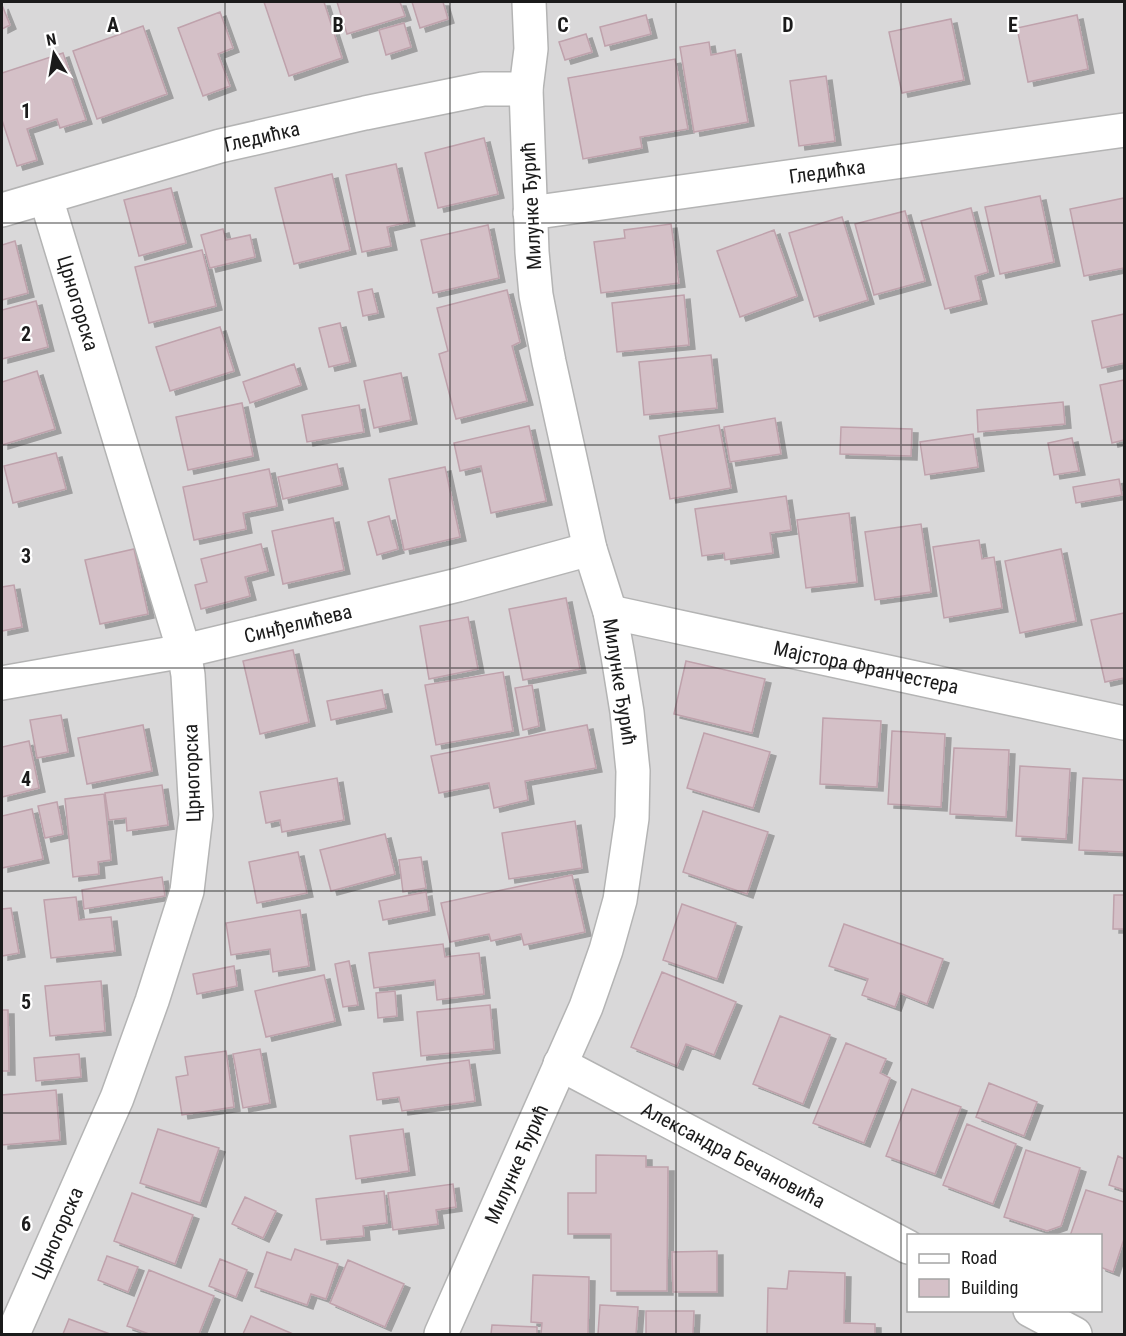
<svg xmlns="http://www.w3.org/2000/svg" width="1126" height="1336" font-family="'Roboto Condensed',sans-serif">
	<defs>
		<filter id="shadow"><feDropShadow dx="6" dy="4" stdDeviation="0" flood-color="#0004"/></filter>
	</defs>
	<rect width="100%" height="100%" fill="#ede0e1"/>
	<path fill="#d9d8d9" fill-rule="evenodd" d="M2,2H1124V1334H2ZM908,1236H1100V1310H908Z"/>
	<path fill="#d4c0c7" stroke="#bfa2ac" stroke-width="1.5" filter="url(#shadow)" d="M264,2H324L342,58L289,76Z
		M337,2H400L405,16L347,34Z
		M412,2H443L448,19L420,28Z
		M2,5L10,25L2,29Z
		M220,12L233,48L218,54L230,86L203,96L178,28Z
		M646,15L651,34L605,46L600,27Z
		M1077,15L1088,69L1028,82L1017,28Z
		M951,19L964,80L902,93L889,32Z
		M404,23L411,47L386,55L379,30Z
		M143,26L167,94L97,119L73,51Z
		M586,34L592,52L565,60L559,42Z
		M709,42L711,55L735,50L748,122L694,132L680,47Z
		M63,53L86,120L60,128L57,119L27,129L37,160L17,166L2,120V73Z
		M675,59L688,129L640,137L642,148L583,159L568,78Z
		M826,76L835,141L799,146L790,81Z
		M484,138L498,194L438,208L425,153Z
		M396,164L409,222L387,227L391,246L362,252L346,175Z
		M332,174L350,250L294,264L275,188Z
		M171,188L186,243L139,256L124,200Z
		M1040,196L1054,262L1000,274L985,207Z
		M1124,198V268L1084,276L1070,209Z
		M971,208L988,272L975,276L981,300L945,309L921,221Z
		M905,211L925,281L874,295L855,224Z
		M842,217L868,300L814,317L789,233Z
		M671,224L679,283L601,293L594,242L625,238L624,230Z
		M488,225L499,278L433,293L421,240Z
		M223,229L226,240L250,235L255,257L210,268L201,235Z
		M774,230L797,296L740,317L717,251Z
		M15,241L28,293L2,300V245Z
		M202,250L216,306L149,323L135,267Z
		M372,289L378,313L363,316L358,292Z
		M507,290L520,342L512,346L527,401L456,419L439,354L448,351L437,308Z
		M684,295L689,345L617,352L612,303Z
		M36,301L48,347L2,359V310Z
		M1124,314V363L1102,368L1092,321Z
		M340,323L350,362L329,367L319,328Z
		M220,327L234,371L170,391L156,347Z
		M711,355L717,408L644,415L639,362Z
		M294,364L301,385L250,403L243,382Z
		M37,371L55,429L2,445V382Z
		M401,373L411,420L374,428L364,381Z
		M1124,380V440L1112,443L1100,385Z
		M1063,402L1065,424L978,432L977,410Z
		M242,403L253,456L188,470L176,417Z
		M359,405L364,432L307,442L302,415Z
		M775,418L781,454L730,462L724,427Z
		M719,425L731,488L670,499L659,436Z
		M529,426L546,501L491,513L481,466L460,471L454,443Z
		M841,427L912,429L911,456L840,454Z
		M973,434L978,467L925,475L920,442Z
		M1072,438L1079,471L1054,475L1048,443Z
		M56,453L66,489L13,503L4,466Z
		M337,464L342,485L283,499L278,477Z
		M445,467L460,537L404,550L389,479Z
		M269,469L277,506L243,513L246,529L194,540L183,487Z
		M1119,479L1122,495L1076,503L1073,487Z
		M786,496L791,530L770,533L773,553L725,560L724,553L702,556L695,509Z
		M849,513L857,582L806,588L797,520Z
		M389,516L398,549L377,555L368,522Z
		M333,518L344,570L283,584L272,531Z
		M921,524L931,592L875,600L865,532Z
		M979,540L982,559L994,557L1002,608L944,618L933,547Z
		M261,544L268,571L245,577L250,596L201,609L195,585L207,582L201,559Z
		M134,549L148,614L100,624L85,560Z
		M1061,549L1076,621L1020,633L1005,561Z
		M14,585L22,627L2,631V587Z
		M566,598L580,669L523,680L509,609Z
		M1124,613V678L1105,682L1091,620Z
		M468,617L478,669L429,679L420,626Z
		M293,650L309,722L260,734L243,661Z
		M686,661L765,679L752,733L674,714Z
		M503,672L513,731L436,745L425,685Z
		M532,685L539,726L523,730L515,688Z
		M382,690L386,708L331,720L327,701Z
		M61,715L68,752L37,758L30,720Z
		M823,718L881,721L877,787L820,784Z
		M143,725L152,771L87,784L78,738Z
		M587,725L596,768L525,781L528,800L494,808L489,783L439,793L431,756Z
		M892,731L945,734L941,807L888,804Z
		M704,733L770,752L753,808L687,788Z
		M29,741L39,788L2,797V747Z
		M954,748L1009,750L1006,817L950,814Z
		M1020,766L1070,769L1066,839L1016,836Z
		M337,778L344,820L282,832L280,820L266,823L260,792Z
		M1083,778L1124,780V852L1079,850Z
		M162,785L168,825L127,831L126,818L109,820L105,793Z
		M104,794L111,860L98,862L99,874L73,877L65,799Z
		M57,802L63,834L45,838L38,806Z
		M32,809L43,859L2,868V816Z
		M703,811L768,832L747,894L683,872Z
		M575,821L582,868L509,879L502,833Z
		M385,834L395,874L331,891L320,850Z
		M298,852L307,893L257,903L249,862Z
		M421,857L426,888L403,892L399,860Z
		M572,875L585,932L524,945L521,934L491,941L489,934L450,942L441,903Z
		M162,877L165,896L84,909L82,890Z
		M426,892L429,911L383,920L379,901Z
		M1114,895H1124V929H1113Z
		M76,897L79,920L111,917L115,951L51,958L44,900Z
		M682,904L736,923L717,979L663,960Z
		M11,908L19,953L2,956V909Z
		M300,910L309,966L273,972L270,949L231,955L226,923Z
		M844,924L943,959L927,1004L900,993L895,1007L862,995L868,979L829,966Z
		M443,944L445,957L479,953L484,994L437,1000L435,980L374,988L369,953Z
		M349,961L358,1005L343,1007L335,964Z
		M234,966L237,986L197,994L193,974Z
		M662,972L736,1002L714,1055L686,1044L677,1066L631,1047Z
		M324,975L335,1021L266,1037L255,991Z
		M101,981L105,1031L50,1036L45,986Z
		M395,991L397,1016L378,1018L376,993Z
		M490,1005L494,1049L421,1056L417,1012Z
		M2,1010H8L9,1071H2Z
		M780,1016L830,1035L803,1104L753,1084Z
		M846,1043L886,1059L880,1073L890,1078L864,1143L813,1123Z
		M260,1049L270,1103L243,1108L233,1054Z
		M226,1051L234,1107L182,1115L176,1077L188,1075L185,1057Z
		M79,1054L81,1077L36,1081L34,1058Z
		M469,1060L475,1101L402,1111L399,1097L377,1100L373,1073Z
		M989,1083L1037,1102L1024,1136L976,1117Z
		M912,1089L961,1107L935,1174L886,1156Z
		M56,1090L60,1140L2,1145V1095Z
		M967,1124L1016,1144L993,1204L943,1185Z
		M158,1129L219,1148L200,1203L140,1183Z
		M403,1129L409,1171L356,1179L350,1136Z
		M1026,1150L1080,1168L1061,1226L1047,1231L1004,1217Z
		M596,1155L646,1156V1167H668L667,1291H611V1234H568V1193H596Z
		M1118,1156L1124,1159V1190L1109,1185Z
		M453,1184L456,1207L436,1210L438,1224L393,1230L388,1193Z
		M1086,1190L1124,1202V1239L1113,1272L1100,1267V1236H1070Z
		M384,1191L387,1223L363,1226L364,1236L321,1240L316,1199Z
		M132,1193L193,1215L175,1264L114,1241Z
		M245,1197L276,1211L263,1238L232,1224Z
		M295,1249L338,1264L326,1299L311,1294L307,1305L255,1287L267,1252L291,1260Z
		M717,1251V1292H673L672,1252Z
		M107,1256L138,1267L128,1292L98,1280Z
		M220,1259L247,1270L236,1297L209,1286Z
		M348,1260L404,1284L385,1327L330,1303Z
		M149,1270L214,1296L199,1334H149L127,1326Z
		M789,1271L845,1273L844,1323L875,1324V1334H767L768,1288L787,1289Z
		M533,1275L589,1277L588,1334H541L542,1323L531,1322Z
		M600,1305L638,1307L636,1334H598Z
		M646,1311H694L693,1334H646Z
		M251,1316L293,1334H243Z
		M69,1319L110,1334H63Z
		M492,1325L537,1327V1334H491Z"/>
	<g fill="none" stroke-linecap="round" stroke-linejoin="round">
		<defs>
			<g id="street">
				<path id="s1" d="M2,210L220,146L365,113L483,89H526"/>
				<path id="s2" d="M530,213L1124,130"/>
				<path id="s3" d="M610,612L1124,723"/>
				<path id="s4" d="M2,683L184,651L458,585L590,549"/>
				<path id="s5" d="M560,1064L908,1247"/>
				<path d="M1030,1310L1075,1334"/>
				<path id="s6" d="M13,1334L117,1098L152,1001L187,891L196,815L188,675L184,651L46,198"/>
				<path id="s7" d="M441,1334L586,1007L606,950L620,900L632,818L633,771L627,712L618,656L610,612L590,549L549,362L536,295L532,252L526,89L531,49L529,2"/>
			</g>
		</defs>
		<use href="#street" stroke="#b4b4b4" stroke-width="36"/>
		<use href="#street" stroke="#fff" stroke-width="33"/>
	</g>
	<path fill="none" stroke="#1b1b1b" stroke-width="1.5" stroke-opacity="0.55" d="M225,2V1334M450,2V1334M676,2V1334M901,2V1334M2,223H1124M2,445H1124M2,668H1124M2,891H1124M2,1113H1124"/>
	<g text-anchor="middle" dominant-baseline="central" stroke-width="4.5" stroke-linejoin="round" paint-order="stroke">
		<g font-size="20" fill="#1b1b1b" stroke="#fff">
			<text stroke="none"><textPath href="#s1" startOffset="270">Гледићка</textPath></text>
			<text stroke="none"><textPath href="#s2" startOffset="300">Гледићка</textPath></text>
			<text transform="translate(531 206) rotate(-93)">Милунке Ђурић</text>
			<text transform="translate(78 303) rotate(73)">Црногорска</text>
			<text stroke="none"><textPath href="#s4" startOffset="302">Синђелићева</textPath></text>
			<text stroke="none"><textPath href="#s3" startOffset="262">Мајстора Франчестера</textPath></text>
			<text transform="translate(620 682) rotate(81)">Милунке Ђурић</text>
			<text transform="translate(192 773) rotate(-92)">Црногорска</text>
			<text stroke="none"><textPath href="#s5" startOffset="196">Александра Бечановића</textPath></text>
			<text stroke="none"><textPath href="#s7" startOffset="186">Милунке Ђурић</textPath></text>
			<text stroke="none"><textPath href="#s6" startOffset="110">Црногорска</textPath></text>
		</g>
	</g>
	<g font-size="20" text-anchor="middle" font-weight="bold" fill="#1b1b1b" stroke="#fff" stroke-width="4.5" stroke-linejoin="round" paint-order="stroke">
		<text x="113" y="32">A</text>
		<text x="338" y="32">B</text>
		<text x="563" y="32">C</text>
		<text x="788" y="32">D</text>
		<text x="1013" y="32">E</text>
		<text x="26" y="118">1</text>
		<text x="26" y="341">2</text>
		<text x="26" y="563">3</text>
		<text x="26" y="786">4</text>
		<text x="26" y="1009">5</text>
		<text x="26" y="1231">6</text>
	</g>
	<rect width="1126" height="1336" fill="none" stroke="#1b1b1b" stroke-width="6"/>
	<rect x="907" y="1234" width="195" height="78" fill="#ffffff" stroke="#a4a4a4" stroke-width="1.5"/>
	<rect x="919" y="1254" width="30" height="9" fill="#ffffff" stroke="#a4a4a4" stroke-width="1.5"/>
	<text x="961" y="1264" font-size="18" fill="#1b1b1b">Road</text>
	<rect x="919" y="1279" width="30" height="18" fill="#d4c0c7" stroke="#a4a4a4" stroke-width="1.5"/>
	<text x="961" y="1294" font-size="18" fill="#1b1b1b">Building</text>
	<g transform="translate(54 54) rotate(349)" stroke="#ffffff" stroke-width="4.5" paint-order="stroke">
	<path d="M0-4.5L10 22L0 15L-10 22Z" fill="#1b1b1b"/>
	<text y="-9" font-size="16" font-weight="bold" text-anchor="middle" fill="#1b1b1b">N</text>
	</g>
</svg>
